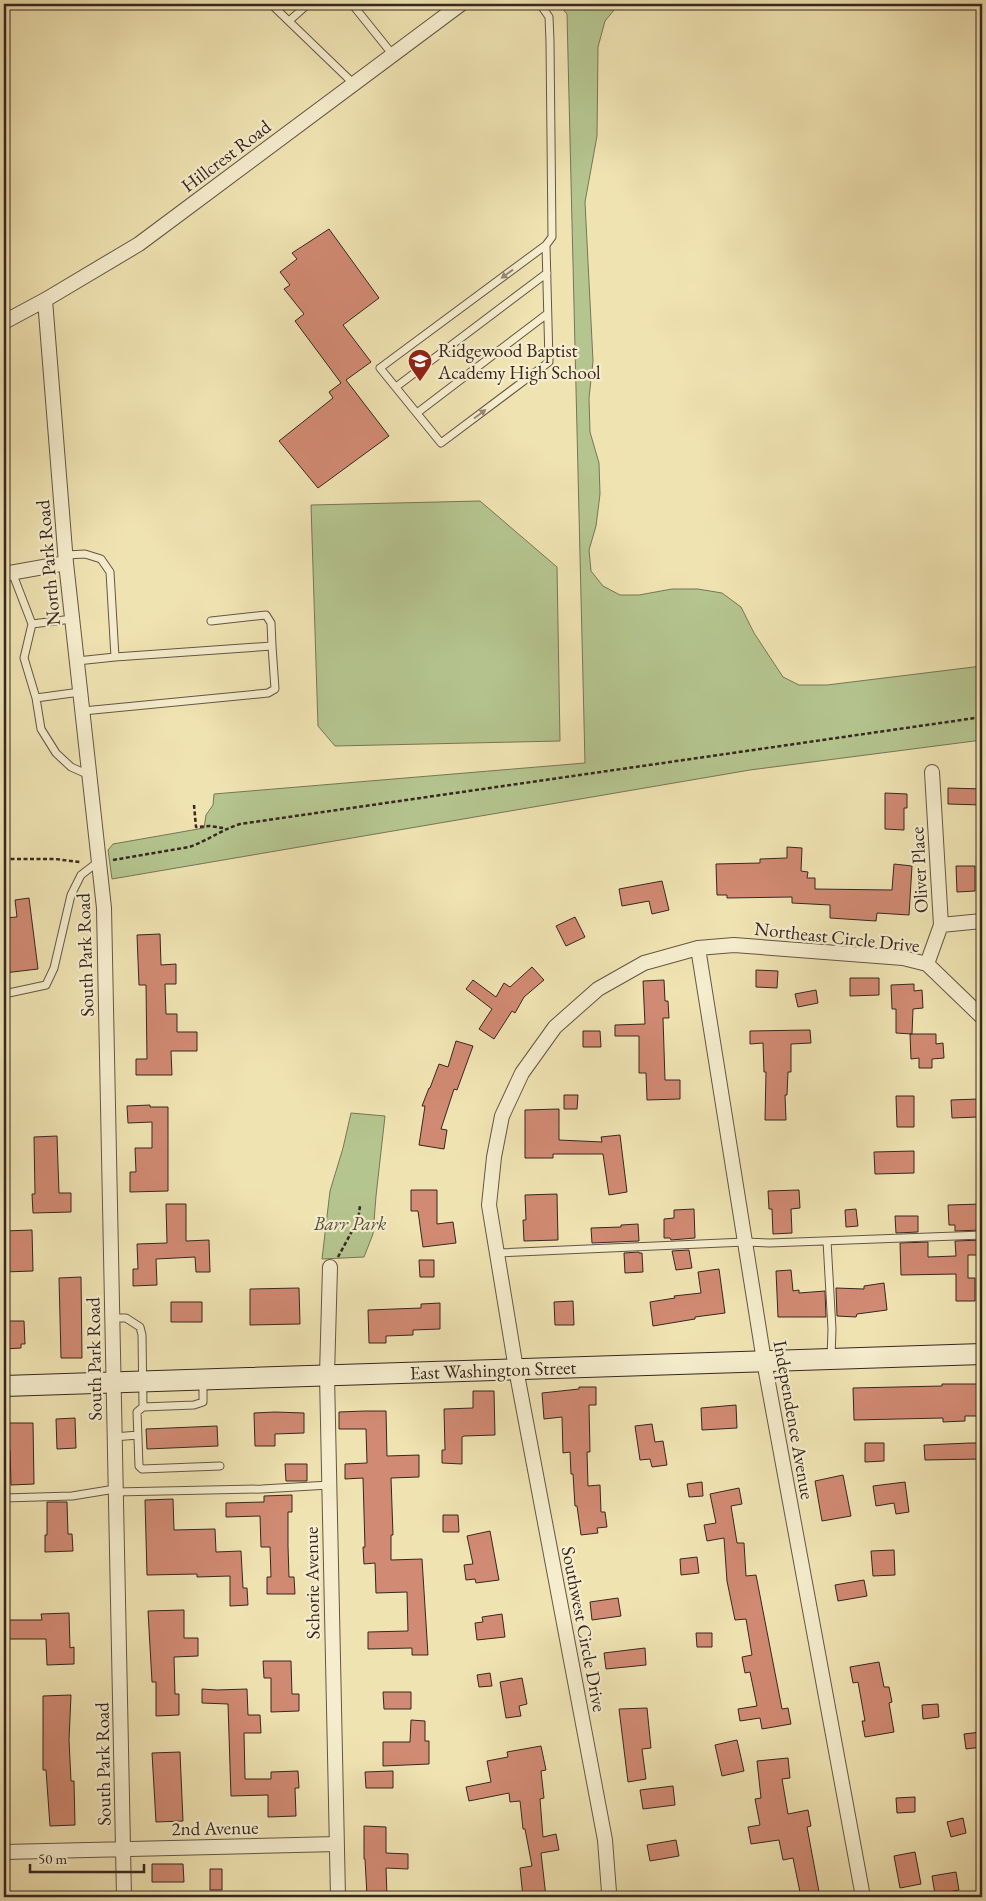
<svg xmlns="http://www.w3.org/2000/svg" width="986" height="1901" font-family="'EB Garamond',serif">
	<rect width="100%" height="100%" fill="#f0e3b2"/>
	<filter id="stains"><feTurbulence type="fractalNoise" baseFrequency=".004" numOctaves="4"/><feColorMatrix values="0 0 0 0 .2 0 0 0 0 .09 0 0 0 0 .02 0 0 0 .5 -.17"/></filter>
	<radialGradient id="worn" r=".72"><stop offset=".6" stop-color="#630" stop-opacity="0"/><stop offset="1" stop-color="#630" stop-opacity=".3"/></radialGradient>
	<path fill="#b5c58f" stroke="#767658" d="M558,4H619L605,21L598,47L597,136L585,202L593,361L589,398L590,432L599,463L600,494L596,526L589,550L591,571L603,586L620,595H639L672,589H698L722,593L741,607L754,633L783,677L799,685H827L982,666V740L750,770L112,879L108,850L113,844L204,828L206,815L213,805L214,794L585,763L567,14Z
		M480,501L557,567L560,741L335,746L318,726L311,505Z
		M351,1113L385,1116L376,1196L373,1234L364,1257L322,1259L330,1191L343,1148Z"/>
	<path fill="#d18a73" stroke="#362721" d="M329,229L379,298L343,325L371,362L346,380L389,436L318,488L279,441L333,398L329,392L341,383L295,321L304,314L284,289L290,285L280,272L297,259L292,253Z
		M948,788L982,789V805L948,804Z
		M885,793L907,794V808H904V830L885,829Z
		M787,847L802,848L801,871L808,872L807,878H815V889L892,890L894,864L912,866L909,915L877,913L876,921L830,918V905L792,903V897L727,898V895H717L716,864L760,863V859L787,858Z
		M956,866H975V891L957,892Z
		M662,881L669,910L652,914L649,901L622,906L619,889Z
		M29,898L38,969L4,973V918L17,917L15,900Z
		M575,917L585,937L566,946L556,926Z
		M160,934L161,965L176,964V984H165L166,1014H177V1032H197V1051H171L172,1075H136V1059H147L146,985H139L137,935Z
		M532,967L544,980L524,997L515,1013L512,1011L494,1039L479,1029L492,1009L466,989L473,980L496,997L504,983L510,987Z
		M756,970L778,971L777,988L756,987Z
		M850,978H879V995L850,996Z
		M664,980L665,1001H668L669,1018H663L665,1080H680V1099L647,1100L646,1073H639V1036H615V1025L645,1024L643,981Z
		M914,984V991L922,990L923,1008L913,1009L912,1034L896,1033V1009H892L891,985Z
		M816,990L818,1003L798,1007L795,994Z
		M810,1030L811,1043L791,1044V1072H788L787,1095H785L786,1120H765L766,1072H764L763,1043L750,1044V1031Z
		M583,1031H600L601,1047H583Z
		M910,1034H936V1044L943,1043L944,1058L932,1059V1068H919V1058L911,1059Z
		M456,1041L473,1046L457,1090L454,1089L441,1129L447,1130L444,1149L419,1145L425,1106H422L429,1088H430L439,1064L448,1067Z
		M564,1095H578L577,1109H564Z
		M896,1096H914V1127H897Z
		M978,1099V1117L952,1118L951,1100Z
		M150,1105V1107H168V1191L130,1192V1172H136L135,1148H152V1122L128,1123L127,1106Z
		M559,1109V1140L602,1142L601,1137L620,1135L627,1192L609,1195L603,1154H553V1158H525V1110Z
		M57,1136L59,1193H71V1212L33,1213L32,1194H35L34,1137Z
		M914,1151V1173L875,1174L874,1152Z
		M411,1190H437V1224L453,1222L456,1243L423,1247L418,1211H411Z
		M799,1190L800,1208L791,1209L792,1233L773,1234L772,1209H769L768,1191Z
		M557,1194L558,1240L524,1241L523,1220H526L525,1195Z
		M166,1204H186V1241L209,1240L210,1272H196L195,1257L156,1259L157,1285L133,1286V1269H138L137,1244L167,1243Z
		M982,1204V1230L955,1231V1225H949L948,1205Z
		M694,1209L695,1238L671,1240L670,1238H664V1219L674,1218V1210Z
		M856,1209L858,1226L846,1227L845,1210Z
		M895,1216H918V1232L896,1233Z
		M638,1224L639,1241L592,1243L591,1228L621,1227V1225Z
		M32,1230L33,1271L4,1272V1231Z
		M982,1240V1255H968V1278H975V1301H956V1274L901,1275L900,1243L928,1242V1257L956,1256L955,1241Z
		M689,1250L692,1268L676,1270L672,1251Z
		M639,1252V1253H642L643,1272L625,1273L624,1253Z
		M419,1260H434V1277H420Z
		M719,1269L725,1313L695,1317V1319L653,1326L650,1302L675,1298L674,1296L701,1293L698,1272Z
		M791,1270L793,1291L799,1290V1293L825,1291L826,1317H778L776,1271Z
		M81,1277L82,1358H61L59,1278Z
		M884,1283L887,1310L857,1314L856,1317L837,1316L836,1288L864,1289V1286Z
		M299,1288L300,1324L250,1325V1289Z
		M573,1301L574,1325H555L554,1302Z
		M171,1302H202V1322H171Z
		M440,1303V1329L413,1330V1335L386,1336V1343H369L368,1310L421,1308V1304Z
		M4,1321H24L25,1344H21V1348L4,1349Z
		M942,1384H982V1416H965V1421L943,1422V1418L854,1420L853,1388L942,1386Z
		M579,1387H596V1405H589L590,1452H587L588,1486L600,1485L601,1512H605L607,1527L597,1528L598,1533L581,1535L577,1506H575L573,1474H571L570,1452L563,1453L562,1417L544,1419L542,1393L579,1389Z
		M473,1391H494L495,1435L464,1436L462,1437V1464L442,1463V1450H445L444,1409L473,1408Z
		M736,1405L737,1428L702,1430L701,1408Z
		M365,1411H386L387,1456L419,1455V1477L391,1478L393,1535H391V1560L422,1559L428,1655H412V1648L368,1649V1632L408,1631L407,1592L376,1593L375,1563L364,1564L363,1547H365L363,1478L345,1479V1464L367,1463L366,1429H339V1412Z
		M275,1412L304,1413V1433L275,1434V1446H255L254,1413Z
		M75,1418L76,1448L57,1449L56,1419Z
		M4,1423H33L34,1484L11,1485L10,1450H4Z
		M652,1424L655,1442L663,1441L667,1465L652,1467L650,1459L640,1460L635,1426Z
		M217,1426L218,1446L147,1449L146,1429Z
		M865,1443H884V1461L865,1462Z
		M970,1443H982V1459L925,1460L924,1445Z
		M285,1464H307V1481H286Z
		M843,1475L851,1516L822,1521L815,1481Z
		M702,1482L703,1496L689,1497L687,1484Z
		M905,1482L909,1512L896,1514L894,1503L876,1506L873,1486Z
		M739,1488L742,1504L731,1506L737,1543H744L746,1576L756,1575L782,1709L788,1708L791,1724L762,1729L760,1718L740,1721L738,1709L757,1706L750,1672L745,1673L742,1657L752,1655L746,1619L735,1620L727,1581L724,1538L707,1541L704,1525L716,1523L710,1494Z
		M292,1495V1512H288V1546L289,1577H294L295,1594H267V1577H271L270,1547H261L260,1516L226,1517V1503L264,1502V1496Z
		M173,1499L174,1530L215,1529L216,1552L241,1551L243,1588H247L248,1605L230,1606V1576L197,1577V1574L147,1575L145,1500Z
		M47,1502H67L68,1534H72L73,1551L45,1552V1535H47Z
		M443,1515H458L459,1532H443Z
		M490,1531L499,1580L476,1583L475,1579L466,1580L464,1565L473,1564L467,1536Z
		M894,1550L895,1575L873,1576L871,1551Z
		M697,1557L699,1573L681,1575L680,1559Z
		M864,1580L867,1596L838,1601L835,1585Z
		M618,1598L621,1616L592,1620L590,1602Z
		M184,1610V1638H198V1656L174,1657L175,1694H179V1715L156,1716V1682H152L148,1611Z
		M69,1613L70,1648L74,1647V1664L47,1665L46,1639H4V1620H42L41,1614Z
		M502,1614L505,1637L477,1640L475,1623L483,1622L482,1617Z
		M696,1633H712V1647H697Z
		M645,1648L646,1665L606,1669L604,1653Z
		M263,1661H291L292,1694H299V1711L271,1712V1678H264Z
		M879,1662L884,1687H889L892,1702L889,1703L894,1732L865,1737L862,1721H865L858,1682L853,1683L850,1667Z
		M490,1673L492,1686L479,1687L477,1675Z
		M522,1678L527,1704L519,1706L521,1716L506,1718L500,1682Z
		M202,1689L217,1690L247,1689L248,1715H260L261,1733H244L245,1779H271V1772L298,1771L299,1788H295L296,1816L268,1817V1795L231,1796L228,1704L202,1703Z
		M383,1692H411V1709H384Z
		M71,1695L69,1740L71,1781H74L75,1825L50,1826L46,1770H43V1696Z
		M938,1704L939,1717L923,1719L922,1705Z
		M647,1708L651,1748L642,1749L646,1779L628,1782L619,1709Z
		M411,1720L425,1721V1741H429V1764L383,1766V1742H410Z
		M981,1732L982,1747L966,1749L964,1734Z
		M737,1740L744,1771L722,1776L715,1745Z
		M541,1746L546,1770L541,1771L544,1798L540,1799L543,1837L556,1834L559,1850L541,1853L546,1897H523L520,1868L532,1866L525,1829H523L520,1801L510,1802L509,1793L469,1801L466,1787L491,1782L487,1761L508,1757L507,1752Z
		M180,1752L183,1821L156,1822L152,1753Z
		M788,1758L790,1778L782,1779L788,1814L808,1810L811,1826L807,1827L820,1897H801L793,1858L783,1860L779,1840L751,1844L748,1827L760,1825L755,1799L761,1798L757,1761Z
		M393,1771V1788H366L365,1772Z
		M673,1786L675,1805L643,1809L640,1790Z
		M915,1797V1812L897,1813L896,1798Z
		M963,1818L966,1833L951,1837L947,1822Z
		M364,1826L386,1827V1853L408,1854V1869L386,1868L387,1896H367L365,1859H364Z
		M676,1840L679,1856L650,1861L647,1845Z
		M915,1852L921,1884L900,1888L894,1856Z
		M152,1864H183L184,1882H152Z
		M210,1869H222V1890H210Z
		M956,1872L959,1890L935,1894L932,1876Z"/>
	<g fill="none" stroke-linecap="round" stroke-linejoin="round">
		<defs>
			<path id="lane" d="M271,4L354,84
				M352,4L393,55
				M540,4L549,17L550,41L552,237L546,245L549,362L441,443L380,368L546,245
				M289,21L308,4
				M396,387L547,273
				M417,413L547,314
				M66,555L85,554L101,559L110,572L115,657L77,661
				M12,572L32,624
				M211,621L266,615L271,623L272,646
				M80,692L36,698L41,729L56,753L71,767L89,775
				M36,698L24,658L32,624L72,619
				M83,711L268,693L275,689L272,646L115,657
				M4,994L46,985L54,968L71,895L81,875L98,862
				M827,1241L832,1329L831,1358
				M497,1253L745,1242L770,1243L982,1235
				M112,1318H126L140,1327L142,1335L143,1407L194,1405L203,1402V1382
				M143,1407L137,1412L139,1466L142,1469L220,1466
				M114,1437L138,1435
				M115,1492L262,1489L329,1485
				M4,1498L72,1496L115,1489"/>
			<path id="street" d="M45,300L66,563L104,908L124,1897
				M4,322L45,300L139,244L461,4
				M4,574L66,563
				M941,925L982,921
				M698,948L764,1361L863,1897
				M927,964L941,925L932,772
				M330,1267L327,1375L338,1897
				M4,1852L337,1844
				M608,1897L609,1892L605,1840L516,1369L489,1205L494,1157L502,1116L522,1073L555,1027L598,989L644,963L698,948L734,945L903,958L927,964L982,1017"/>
			<path id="secondary" d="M4,1386L982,1354"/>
		</defs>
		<use href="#lane" stroke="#645645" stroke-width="9"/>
		<use href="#street" stroke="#645645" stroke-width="16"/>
		<use href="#secondary" stroke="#362721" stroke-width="22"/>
		<path stroke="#362721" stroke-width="2.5" stroke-dasharray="4 2.5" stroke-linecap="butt" d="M194,805L196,827L210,826L223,828
			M4,859H55L80,862
			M113,860L189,847C207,841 221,830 240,824L982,717
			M338,1257L358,1220L360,1206"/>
		<use href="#lane" stroke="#f5edcd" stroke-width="7"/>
		<use href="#street" stroke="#f5edcd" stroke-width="14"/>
		<use href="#secondary" stroke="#f5edcd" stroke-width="20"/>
	</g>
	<defs><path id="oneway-solid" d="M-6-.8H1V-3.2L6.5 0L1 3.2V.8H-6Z" transform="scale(1.25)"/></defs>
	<g fill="#968a77">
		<use href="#oneway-solid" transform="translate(507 274) rotate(144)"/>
		<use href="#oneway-solid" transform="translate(480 414) rotate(-37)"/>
	</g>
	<defs>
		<symbol id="school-pin" viewBox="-11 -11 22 30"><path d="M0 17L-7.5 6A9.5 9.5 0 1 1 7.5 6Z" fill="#8f2418" stroke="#f5edcd"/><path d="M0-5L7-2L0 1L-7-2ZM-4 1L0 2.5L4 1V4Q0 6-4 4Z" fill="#fff"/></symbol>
	</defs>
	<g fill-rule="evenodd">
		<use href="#school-pin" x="406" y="347" width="28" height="38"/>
	</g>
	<g text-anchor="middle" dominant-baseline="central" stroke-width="4.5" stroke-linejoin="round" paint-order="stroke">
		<g font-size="19" fill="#362721" stroke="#f5edcd">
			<text transform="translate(226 156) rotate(-37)">Hillcrest Road</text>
			<text transform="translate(48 563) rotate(-95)">North Park Road</text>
			<text transform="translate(919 870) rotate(-93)">Oliver Place</text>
			<text transform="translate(837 937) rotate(6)">Northeast Circle Drive</text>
			<text transform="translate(85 955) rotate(-92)">South Park Road</text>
			<text transform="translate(94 1359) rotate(-91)">South Park Road</text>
			<text transform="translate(493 1370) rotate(-2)">East Washington Street</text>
			<text transform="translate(794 1420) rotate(80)">Independence Avenue</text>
			<text transform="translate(312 1583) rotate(-91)">Schorie Avenue</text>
			<text transform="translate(584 1629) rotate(79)">Southwest Circle Drive</text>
			<text transform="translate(103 1764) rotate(-91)">South Park Road</text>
			<text transform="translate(215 1828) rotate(-1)">2nd Avenue</text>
		</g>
		<g font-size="19" fill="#362721" stroke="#f5edcd" text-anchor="start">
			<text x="438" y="350">Ridgewood Baptist<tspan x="438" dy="22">Academy High School</tspan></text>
		</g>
		<g font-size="19" font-style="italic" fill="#564e3c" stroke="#f5edcd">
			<text x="350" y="1223">Barr Park</text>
		</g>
	</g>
	<rect width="986" height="1901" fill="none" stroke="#f0e3b2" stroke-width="20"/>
	<rect x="5" y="5" width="976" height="1891" fill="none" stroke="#362721" stroke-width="2.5"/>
	<rect x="10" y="10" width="966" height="1881" fill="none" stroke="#362721"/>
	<path d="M30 1864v8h114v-8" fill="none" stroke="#362721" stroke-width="2.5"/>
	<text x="38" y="1864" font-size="15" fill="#362721" stroke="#f5edcd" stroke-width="4" paint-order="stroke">50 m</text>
	<rect width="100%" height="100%" filter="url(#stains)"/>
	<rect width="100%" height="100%" fill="url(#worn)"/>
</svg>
